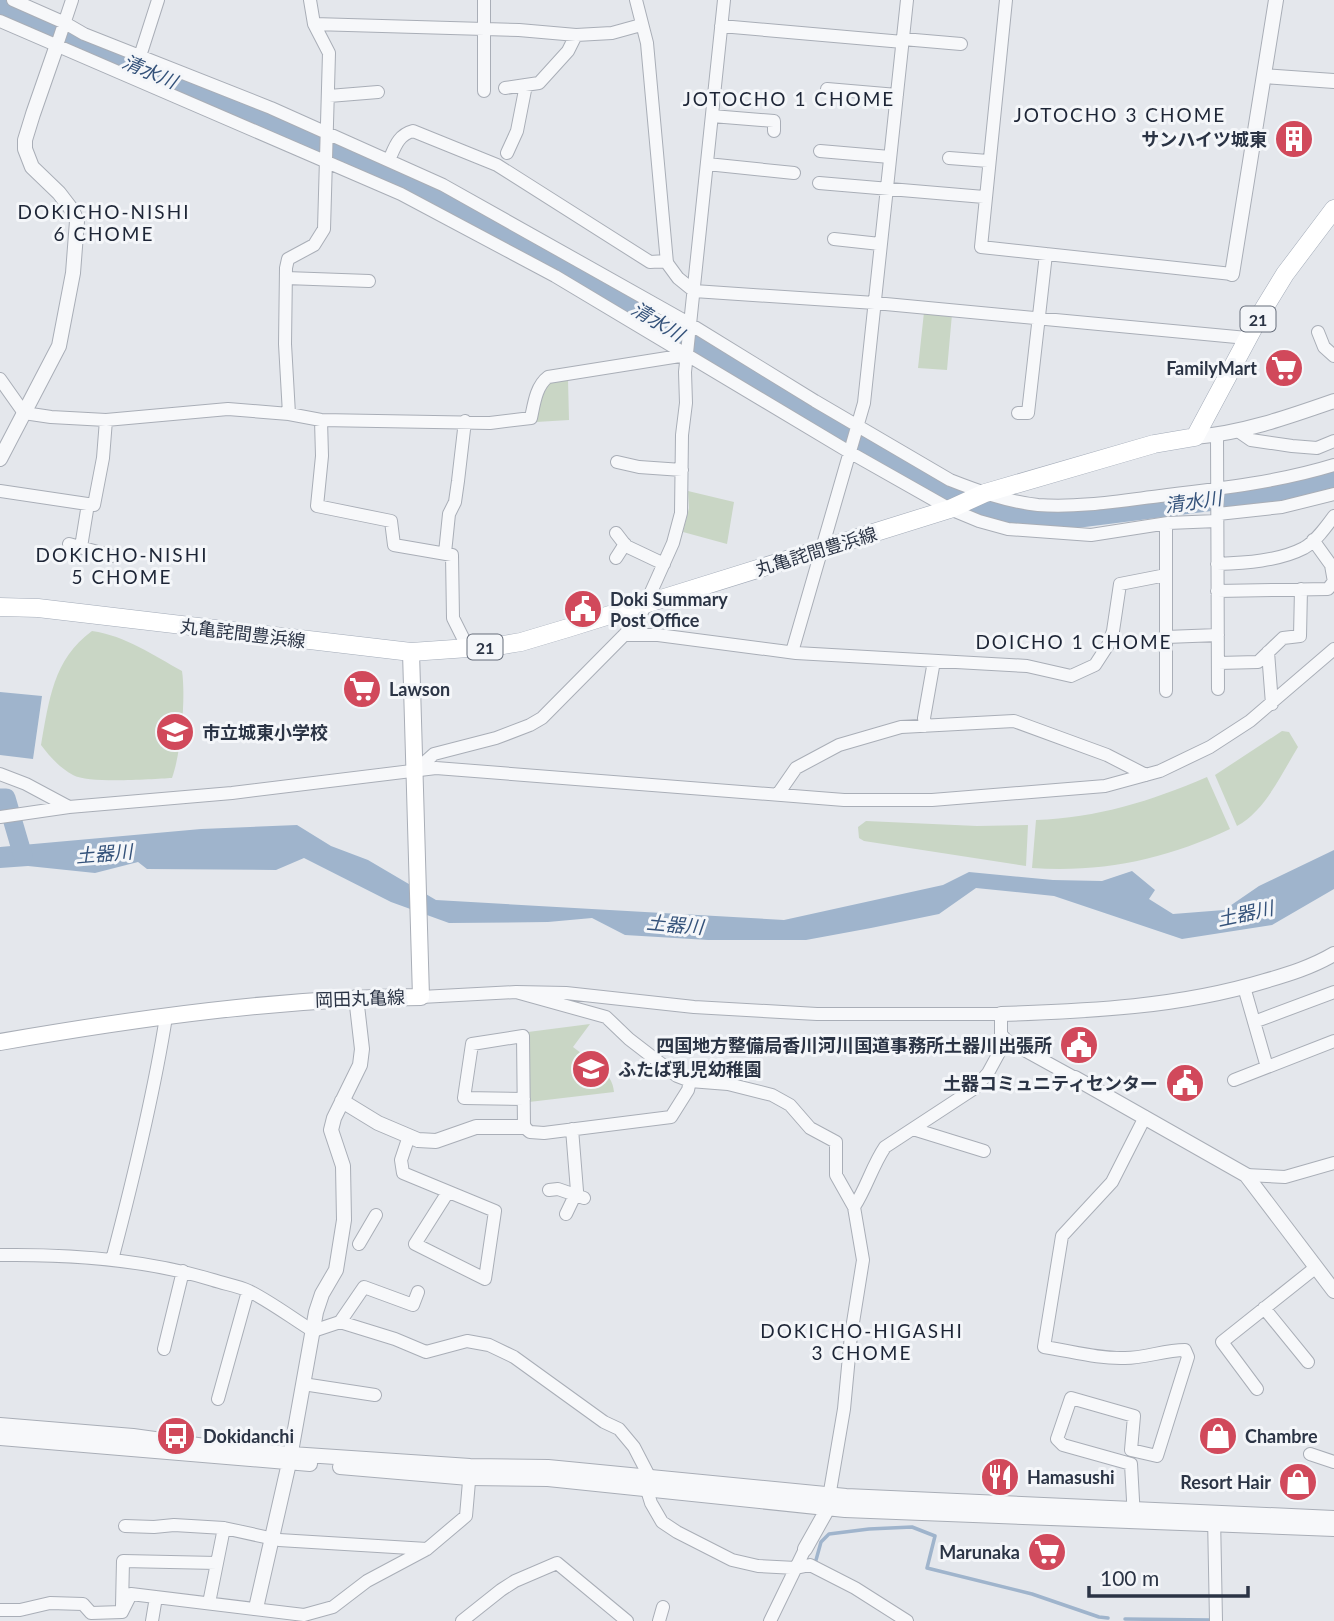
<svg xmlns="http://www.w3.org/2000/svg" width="1334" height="1621" font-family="Lato,'Noto Sans JP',sans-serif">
	<rect width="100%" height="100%" fill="#e4e7ec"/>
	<path fill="#c9d6c5" d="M924,312L952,314L947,370L918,368Z
		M568,379L569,420L536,422L538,401L550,382Z
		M688,491L734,502L727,544L683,532L689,508Z
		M92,631C126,636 153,655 182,671C186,698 181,753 172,778C152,779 89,784 73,775C60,768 50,757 41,745C49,701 53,659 92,631Z
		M1282,731L1289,732L1298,747C1282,773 1265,811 1237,826L1215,775Z
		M1207,777L1230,829C1167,859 1102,873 1032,868L1036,820C1097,818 1151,801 1207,777Z
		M866,821L977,826L1028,825L1026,866L864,841L859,838L858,827Z
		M590,1024L573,1047C588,1059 613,1071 614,1092L529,1102L528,1032Z"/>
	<path fill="#9fb4cc" d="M0,692L42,696L33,759L0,755Z
		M297,825L331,846L368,860L436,900L784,920L943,885L969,872L1053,880L1102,881L1132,871L1155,890L1149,899L1173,914L1224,910L1259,886L1334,850V889L1272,925L1182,939L1054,896L976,888L939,914L871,928L806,940H708L625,935L592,918L548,922L449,923L391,902L304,858L276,870L147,869L138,862L95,873L28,866L0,868V847L201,829Z"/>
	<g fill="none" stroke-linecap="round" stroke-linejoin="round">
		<path stroke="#9fb4cc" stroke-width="3.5" d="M816,1560L821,1542L829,1534L869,1529L912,1527L935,1536L927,1568L1032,1594L1099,1617L1108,1618
			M1125,1619L1210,1620"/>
		<path stroke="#9fb4cc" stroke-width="19" d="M0,7L74,36L345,155L512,235L938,487L990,511L1064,520L1270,494L1334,481
			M0,798H6L23,856"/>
		<defs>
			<path id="minor" d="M13,0L65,23L84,34L271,108L443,185L685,321L815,401L950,480C978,491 1008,502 1038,505C1078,508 1120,501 1160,496C1218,489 1279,482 1334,465
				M484,0V91
				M636,0L647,43L667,263L678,278L694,291L875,303L1247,338
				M1006,0L981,247L1232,274
				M0,21L401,194L555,276L851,453L950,509L979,521L1008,529L1091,535L1168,523L1217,521
				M314,24L519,30L576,35L612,33L641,25
				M721,26L903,42
				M903,39L961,44
				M57,45L72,0
				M133,78L158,0
				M505,88L539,83L568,51L576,35
				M827,89L897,95
				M329,96L378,92
				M712,116L774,121V131
				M820,151L890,157
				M507,153L517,131L526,85
				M949,158L988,161
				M389,160C395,147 398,135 413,131L497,165L650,262L667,261
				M707,164L794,173
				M819,183L984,197
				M834,239L880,244
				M286,278L369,281
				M1318,332L1324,347L1334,356
				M0,379L24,413L51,417L106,420L228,409L289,414L321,420L490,423L531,418C534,404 536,386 548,377L686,355
				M1018,413H1028L1046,254
				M289,414L285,344L286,268L288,259L314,245L324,229L329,53L314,24L310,0
				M321,420L322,456L317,506L391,521L394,545L452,555L453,618L469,650
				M1238,431L1251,440L1292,446L1317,448L1334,441
				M1217,435L1218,689
				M617,462L639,467L682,470
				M0,491L94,505L103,458L106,420
				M1218,514L1282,507L1334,494
				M1166,524V691
				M616,533L626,546L664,564
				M1313,540L1331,565L1334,582
				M69,544L112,556
				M81,547L88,504
				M445,553L449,514L455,502L458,481L465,421
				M616,558L625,544
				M1217,564C1245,563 1279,561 1304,548C1316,541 1326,527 1334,516
				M1217,591L1328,589L1334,581
				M624,635H658L796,653L1027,666L1071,676L1095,665L1108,645L1113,631L1120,584L1166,575
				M1166,637L1218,635
				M792,652L864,403L907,0
				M1268,652L1272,704
				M1218,663L1258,662L1283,638L1300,636L1301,589
				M925,726L924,718L934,661
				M415,771L434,754L496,738L530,725L542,718L638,621L673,543L681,513L682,435L686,403L685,372L724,0
				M0,774L26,784L69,807
				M778,794L796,768L839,745L901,727L1014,721L1107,755L1146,775
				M0,817L69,807L232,793L436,768L844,800H932L1105,786L1160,771L1210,747L1250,721L1334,649
				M1244,987L1267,1067
				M516,992L606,1017L629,1039L677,1076L690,1081L728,1084L772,1095L790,1105L810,1128L836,1142V1175L854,1207L863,1260L851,1335L844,1409L828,1503
				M421,997L516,992L566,993L694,1007L817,1014H1001V1034L1006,1040L1075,1078
				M1254,1022L1334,992
				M1234,1080L1334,1041
				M524,1099L464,1098L472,1044L523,1036L524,1127L530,1132L544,1133L671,1117L688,1090L690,1081
				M913,1129L984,1151
				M409,1136L401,1160L403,1173L495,1211L485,1279L415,1244L448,1192
				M1246,1175L1285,1177L1334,1163
				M549,1190L558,1189L584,1198
				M854,1207C867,1187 872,1166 885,1147L975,1088L988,1073L1006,1040
				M566,1214L577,1191L572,1129
				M359,1244L376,1215
				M0,1255C71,1254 145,1259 213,1280C225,1284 238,1286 249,1291C271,1302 292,1318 313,1331L340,1322L395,1339L426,1352L467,1341L489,1345L514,1357L604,1422L619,1429L634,1447L649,1476L647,1490L651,1503L662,1522L677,1532L732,1560L758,1566L796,1568L810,1565L855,1588L907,1621
				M112,1260C133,1180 153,1099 166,1017
				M1264,1308L1308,1362
				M340,1322L364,1287L413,1305L418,1292
				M164,1349L183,1271
				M303,1384L375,1395
				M1257,1389L1222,1342L1315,1268
				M218,1399L248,1291
				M1310,1454L1334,1462
				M1214,1516L1216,1621
				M1134,1518L1131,1464L1063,1445L1057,1439L1071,1398L1134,1416L1131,1450L1157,1456L1188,1357L1185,1350C1164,1350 1146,1358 1125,1358C1098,1359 1071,1351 1044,1347L1062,1236L1112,1182L1145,1117
				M125,1526L154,1527L174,1525L224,1528L279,1540L427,1549
				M209,1603L224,1528
				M122,1606L123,1561L217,1563
				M0,1610H20L50,1603L83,1604L91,1613L122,1612L131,1594L304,1615L333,1607L367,1581L427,1549L466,1516L470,1470
				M152,1621L156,1597
				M462,1621L501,1590L515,1581L557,1563L627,1621
				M659,1621L663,1607
				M770,1621L805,1549"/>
			<path id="tertiary" d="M1264,76L1334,81
				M1232,274L1276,0
				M1195,437C1243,433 1288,417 1334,401
				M0,459L59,346L73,273L77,221L72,210L59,193L32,167L25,149V140L33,114L57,45
				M1001,1014C1090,1011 1179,1007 1265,981C1289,974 1312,967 1334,954
				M1075,1078L1246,1175L1334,1291
				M342,1101L378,1123L418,1140L436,1141L476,1127H524
				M0,1425L133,1436L212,1447L291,1454L470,1466L548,1467L846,1496L1334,1518
				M0,1438L310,1464
				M340,1467L469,1478L548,1479L845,1510L1334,1529
				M805,1549L828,1508
				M256,1608L289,1463L316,1312L322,1294L336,1270L344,1220L343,1166L331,1130L334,1118L360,1065L362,1049L356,997"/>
			<path id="secondary" d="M0,1042C139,1018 280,998 421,997L411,652"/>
			<path id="primary" d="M0,607L38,608L411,652L497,646L521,642L568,628L950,509L985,493L1154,444L1195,437L1263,310L1285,274L1334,209"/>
		</defs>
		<use href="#minor" stroke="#a9aeb7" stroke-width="14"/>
		<use href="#tertiary" stroke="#a9aeb7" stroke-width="16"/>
		<use href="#secondary" stroke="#a9aeb7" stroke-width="18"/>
		<use href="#primary" stroke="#a3abb8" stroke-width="19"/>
		<use href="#minor" stroke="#f7f8fa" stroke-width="12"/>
		<use href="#tertiary" stroke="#f7f8fa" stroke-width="14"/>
		<use href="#secondary" stroke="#fff" stroke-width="16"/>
		<use href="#primary" stroke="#fff" stroke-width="18"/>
	</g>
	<defs>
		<symbol id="building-disc" viewBox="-11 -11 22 22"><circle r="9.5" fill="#d1495b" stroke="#f4f6f9"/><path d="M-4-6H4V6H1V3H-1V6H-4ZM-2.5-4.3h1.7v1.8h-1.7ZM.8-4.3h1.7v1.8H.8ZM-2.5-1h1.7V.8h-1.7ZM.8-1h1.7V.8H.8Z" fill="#fff"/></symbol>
		<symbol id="supermarket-disc" viewBox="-11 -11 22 22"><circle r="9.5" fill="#d1495b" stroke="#f4f6f9"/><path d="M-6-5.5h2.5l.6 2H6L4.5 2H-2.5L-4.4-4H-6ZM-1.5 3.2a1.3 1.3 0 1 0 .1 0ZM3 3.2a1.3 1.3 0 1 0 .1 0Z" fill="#fff"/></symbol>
		<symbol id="civic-disc" viewBox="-11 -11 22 22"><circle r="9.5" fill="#d1495b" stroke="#f4f6f9"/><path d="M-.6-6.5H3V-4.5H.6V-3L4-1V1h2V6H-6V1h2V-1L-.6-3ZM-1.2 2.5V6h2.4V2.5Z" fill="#fff"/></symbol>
		<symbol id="school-disc" viewBox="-11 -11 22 22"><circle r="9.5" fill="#d1495b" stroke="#f4f6f9"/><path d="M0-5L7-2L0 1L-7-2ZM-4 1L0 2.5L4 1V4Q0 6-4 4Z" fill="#fff"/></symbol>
		<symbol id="bus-disc" viewBox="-11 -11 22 22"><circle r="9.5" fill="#d1495b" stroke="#f4f6f9"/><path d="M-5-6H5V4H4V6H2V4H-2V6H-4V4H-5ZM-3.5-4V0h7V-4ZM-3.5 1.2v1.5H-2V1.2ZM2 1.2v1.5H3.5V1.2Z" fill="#fff"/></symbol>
		<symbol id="shop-disc" viewBox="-11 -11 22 22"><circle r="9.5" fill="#d1495b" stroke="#f4f6f9"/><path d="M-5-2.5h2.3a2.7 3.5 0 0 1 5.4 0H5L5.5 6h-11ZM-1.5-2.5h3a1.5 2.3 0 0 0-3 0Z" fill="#fff"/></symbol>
		<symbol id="restaurant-disc" viewBox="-11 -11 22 22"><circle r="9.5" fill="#d1495b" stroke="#f4f6f9"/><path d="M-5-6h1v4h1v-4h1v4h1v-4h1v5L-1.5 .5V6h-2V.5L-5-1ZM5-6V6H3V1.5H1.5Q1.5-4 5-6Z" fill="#fff"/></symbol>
	</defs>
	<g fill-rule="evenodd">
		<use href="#building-disc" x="1272" y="117" width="44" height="44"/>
		<use href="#supermarket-disc" x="1262" y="346" width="44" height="44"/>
		<use href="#civic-disc" x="561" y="587" width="44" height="44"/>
		<use href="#supermarket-disc" x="340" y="667" width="44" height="44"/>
		<use href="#school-disc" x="153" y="710" width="44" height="44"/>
		<use href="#civic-disc" x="1057" y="1023" width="44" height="44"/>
		<use href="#school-disc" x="569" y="1047" width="44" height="44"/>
		<use href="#civic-disc" x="1163" y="1061" width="44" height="44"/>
		<use href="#bus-disc" x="154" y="1414" width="44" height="44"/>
		<use href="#shop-disc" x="1196" y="1414" width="44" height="44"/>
		<use href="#restaurant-disc" x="978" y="1455" width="44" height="44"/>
		<use href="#shop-disc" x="1276" y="1460" width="44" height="44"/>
		<use href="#supermarket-disc" x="1025" y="1530" width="44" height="44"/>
	</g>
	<g text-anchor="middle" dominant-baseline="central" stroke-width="6" stroke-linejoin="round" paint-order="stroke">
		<g fill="#f4f6f9" stroke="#676e7b" stroke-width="2">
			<rect x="1240.5" y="306.5" width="35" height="25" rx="5"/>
			<rect x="467.5" y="634.5" width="35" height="25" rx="5"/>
		</g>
		<g font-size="16" font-weight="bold" fill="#2b3445">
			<text x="1258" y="319">21</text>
			<text x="485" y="647">21</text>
		</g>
		<g font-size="18" font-weight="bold" fill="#2b3445" stroke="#f4f6f9" text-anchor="start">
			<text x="1267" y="139" text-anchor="end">サンハイツ城東</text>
			<text x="1257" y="368" text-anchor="end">FamilyMart</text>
			<text x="610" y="599">Doki Summary<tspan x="610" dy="21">Post Office</tspan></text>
			<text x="389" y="689">Lawson</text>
			<text x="202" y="732">市立城東小学校</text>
			<text x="1052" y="1045" text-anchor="end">四国地方整備局香川河川国道事務所土器川出張所</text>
			<text x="618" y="1069">ふたば乳児幼稚園</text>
			<text x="1158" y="1083" text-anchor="end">土器コミュニティセンター</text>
			<text x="203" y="1436">Dokidanchi</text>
			<text x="1245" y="1436">Chambre</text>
			<text x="1027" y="1477">Hamasushi</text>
			<text x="1271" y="1482" text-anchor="end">Resort Hair</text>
			<text x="1020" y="1552" text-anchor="end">Marunaka</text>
		</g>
		<g font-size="18" fill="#2b3445" stroke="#f4f6f9">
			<text transform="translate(816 551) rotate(-17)">丸亀詫間豊浜線</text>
			<text transform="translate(243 633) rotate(7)">丸亀詫間豊浜線</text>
			<text transform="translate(360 998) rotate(-2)">岡田丸亀線</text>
		</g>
		<g font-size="19" font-style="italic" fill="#34527a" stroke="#f4f6f9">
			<text transform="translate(150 71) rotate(23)">清水川</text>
			<text transform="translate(658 321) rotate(31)">清水川</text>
			<text transform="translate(1193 501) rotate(-8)">清水川</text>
			<text transform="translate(104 853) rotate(-5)">土器川</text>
			<text transform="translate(1245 913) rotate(-12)">土器川</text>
			<text transform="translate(675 924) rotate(5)">土器川</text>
		</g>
		<g font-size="19" letter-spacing="2" fill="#1d2536" stroke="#f4f6f9">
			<text x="789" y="98">JOTOCHO 1 CHOME</text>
			<text x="1120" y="114">JOTOCHO 3 CHOME</text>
			<text x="104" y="211">DOKICHO-NISHI<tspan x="104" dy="22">6 CHOME</tspan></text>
			<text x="122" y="554">DOKICHO-NISHI<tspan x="122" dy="22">5 CHOME</tspan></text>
			<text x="1074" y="641">DOICHO 1 CHOME</text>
			<text x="862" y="1330">DOKICHO-HIGASHI<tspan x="862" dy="22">3 CHOME</tspan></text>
		</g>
	</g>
	<path d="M1089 1586v10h159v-10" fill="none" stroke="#2b3445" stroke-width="3.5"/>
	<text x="1100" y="1586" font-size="21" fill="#2b3445" stroke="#f4f6f9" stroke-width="5" paint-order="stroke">100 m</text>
</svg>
